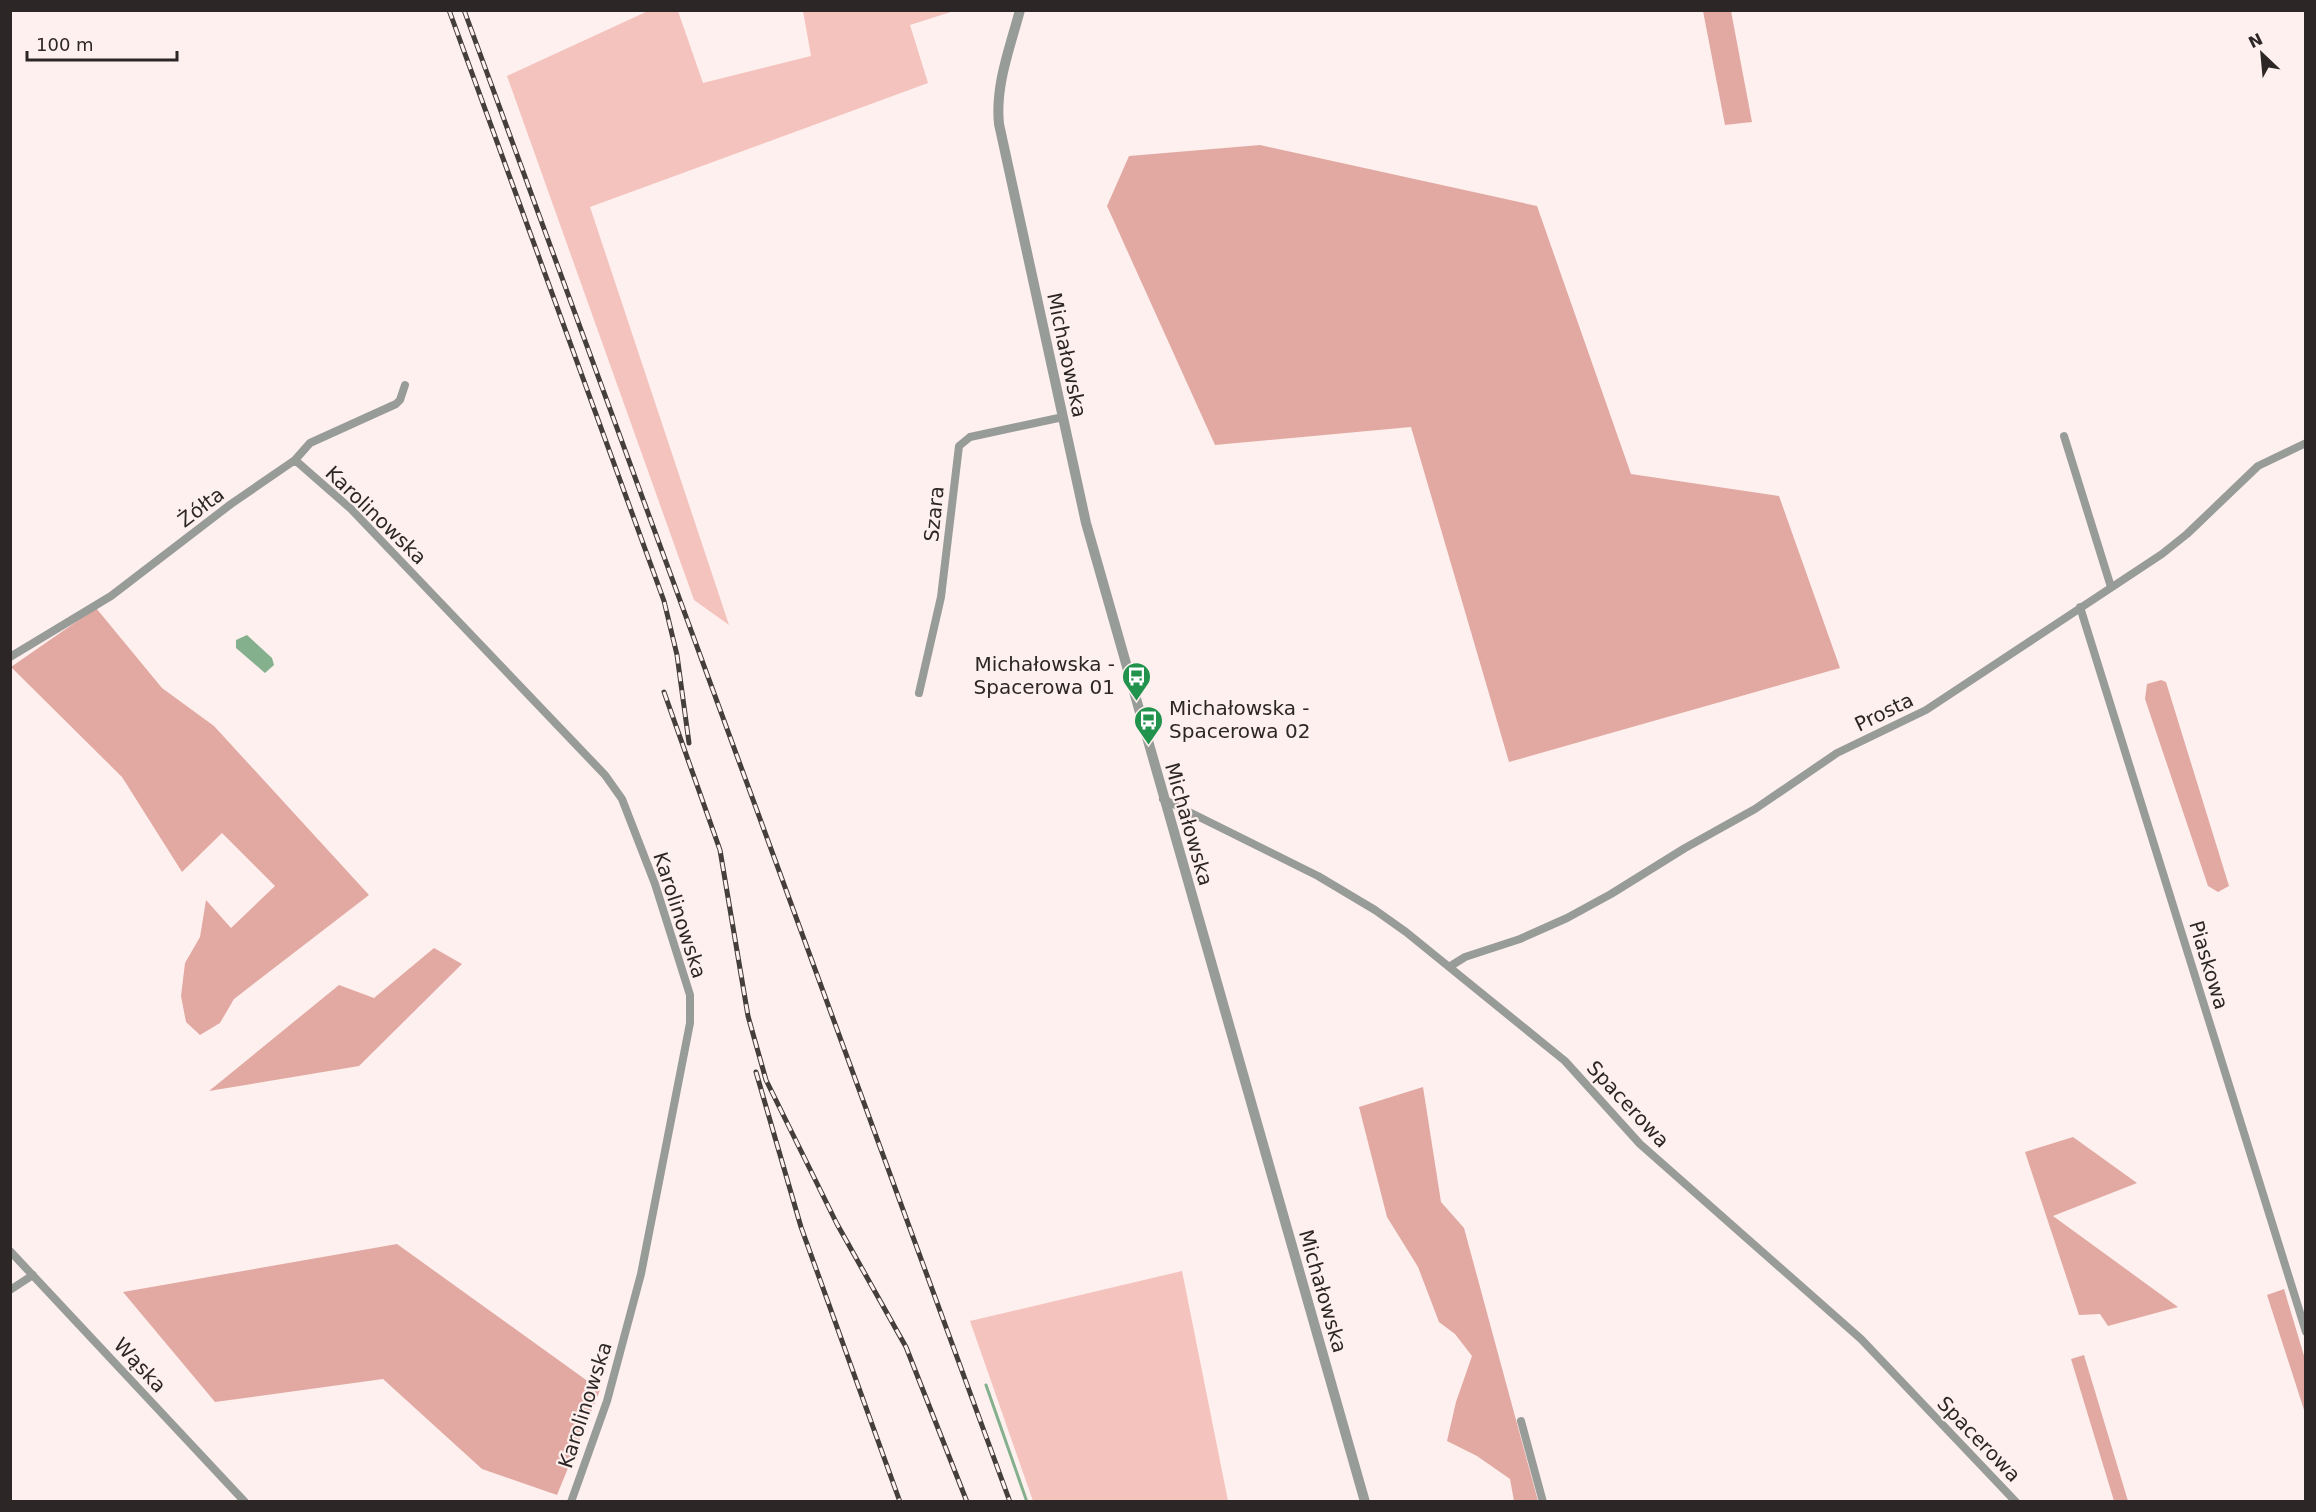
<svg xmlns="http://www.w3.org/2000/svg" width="2316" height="1512" font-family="'DejaVu Sans',sans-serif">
	<rect width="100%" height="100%" fill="#fef0ee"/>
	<path fill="#f4c3be" d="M648,11H678L703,83L811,56L803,11H954L910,25L928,83L590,207L729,625L694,600L507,76Z
		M1182,1271L1228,1501H1033L970,1321Z"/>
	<path fill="#e2a9a3" d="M1703,11H1731L1752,122L1725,125Z
		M1260,145L1537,206L1631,474L1779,496L1840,668L1509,762L1411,427L1215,445L1107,206L1129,156Z
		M96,608L162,688L214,726L369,895L234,999L220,1023L200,1035L186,1022L181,996L185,963L200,937L206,900L231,928L275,886L222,833L182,872L122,777L11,667Z
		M2161,680L2166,682L2229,886L2218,892L2208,886L2145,699L2147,684Z
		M434,948L462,964L359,1066L209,1091L339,985L374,998Z
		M1423,1087L1441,1202L1464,1228L1538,1501H1514L1510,1479L1477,1456L1447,1441L1456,1402L1472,1356L1455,1334L1439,1322L1418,1267L1387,1217L1359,1107Z
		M2073,1137L2137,1183L2053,1216L2178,1307L2108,1326L2100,1314L2079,1315L2025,1152Z
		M397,1244L600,1390L557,1495L482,1469L383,1379L215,1402L123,1292Z
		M2284,1289L2305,1359V1413L2267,1295Z
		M2084,1355L2128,1501H2114L2071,1359Z"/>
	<path fill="#84b08e" d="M247,635L272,658L274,665L265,673L236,648V640Z"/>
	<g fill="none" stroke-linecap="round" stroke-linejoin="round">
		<path stroke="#84b08e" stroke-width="3" d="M986,1385L1027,1502"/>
		<path stroke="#989c99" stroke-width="8" d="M2064,436L2111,587
			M295,460L351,509L605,775L622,799L655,884L690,995V1023L641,1274L607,1401L571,1502
			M2080,607L2306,1332
			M10,657L111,596L231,504L295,460L310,443L396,404L400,400L405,385
			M919,693L941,597L959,446L970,437L1063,417
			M1163,799L1318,876L1375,910L1406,932L1565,1061L1640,1144L1861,1339L2016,1502
			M1449,967L1465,957L1520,939L1567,918L1611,894L1685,848L1755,809L1837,753L1926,710L2162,554L2187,534L2258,466L2306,443
			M10,1251L245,1502
			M10,1290L33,1275
			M1521,1421L1543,1502"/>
		<path stroke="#989c99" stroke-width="10" d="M1020,10C1010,48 995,85 999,124L1086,523L1365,1502"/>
		<defs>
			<path id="rail" d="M449,10L664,601L677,655L689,743
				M464,10L1010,1502
				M664,692L720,850L748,1016L766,1080L837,1224L906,1347L967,1502
				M756,1072L801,1227L900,1502"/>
		</defs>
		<use href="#rail" stroke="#443e3d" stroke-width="5"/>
		<use href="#rail" stroke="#fef0ee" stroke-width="3" stroke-dasharray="9" stroke-linecap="butt"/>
	</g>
	<defs>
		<symbol id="bus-pin" viewBox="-11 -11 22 30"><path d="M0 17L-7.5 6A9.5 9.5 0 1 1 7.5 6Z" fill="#21934d" stroke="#fef0ee"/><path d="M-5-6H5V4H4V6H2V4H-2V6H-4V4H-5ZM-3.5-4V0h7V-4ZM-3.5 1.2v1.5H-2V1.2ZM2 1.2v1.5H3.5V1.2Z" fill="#fff"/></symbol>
	</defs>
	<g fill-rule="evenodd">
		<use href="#bus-pin" x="1120" y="660" width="33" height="45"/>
		<use href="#bus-pin" x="1132" y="704" width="33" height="45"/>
	</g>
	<g text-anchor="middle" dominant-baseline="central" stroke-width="4.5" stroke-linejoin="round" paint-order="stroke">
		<g font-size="20" fill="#2c2726" stroke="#fef0ee">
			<text transform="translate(1067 355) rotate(78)">Michałowska</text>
			<text transform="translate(201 507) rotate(-37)">Żółta</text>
			<text transform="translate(934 514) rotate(-84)">Szara</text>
			<text transform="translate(376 515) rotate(44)">Karolinowska</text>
			<text transform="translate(1884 712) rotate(-26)">Prosta</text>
			<text transform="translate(1189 824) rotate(74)">Michałowska</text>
			<text transform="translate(680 915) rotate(72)">Karolinowska</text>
			<text transform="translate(2209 965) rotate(73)">Piaskowa</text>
			<text transform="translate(1628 1104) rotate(47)">Spacerowa</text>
			<text transform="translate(1323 1291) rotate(74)">Michałowska</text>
			<text transform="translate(140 1365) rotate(47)">Wąska</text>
			<text transform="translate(585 1405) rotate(-72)">Karolinowska</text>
			<text transform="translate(1979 1439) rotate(46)">Spacerowa</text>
		</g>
		<g font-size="20" fill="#2c2726" stroke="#fef0ee" text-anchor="end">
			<text x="1115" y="664">Michałowska -<tspan x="1115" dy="23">Spacerowa 01</tspan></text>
			<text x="1169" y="708" text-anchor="start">Michałowska -<tspan x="1169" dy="23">Spacerowa 02</tspan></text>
		</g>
	</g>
	<rect width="2316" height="1512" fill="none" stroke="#2c2726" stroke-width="24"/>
	<g transform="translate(2262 54) rotate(334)" stroke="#fef0ee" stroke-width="4.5" paint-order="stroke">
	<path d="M0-4.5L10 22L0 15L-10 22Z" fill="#2c2726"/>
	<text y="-9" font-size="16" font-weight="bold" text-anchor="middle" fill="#2c2726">N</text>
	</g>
	<path d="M27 51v9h150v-9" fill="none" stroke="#2c2726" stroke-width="3"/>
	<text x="36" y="51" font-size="18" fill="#2c2726" stroke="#fef0ee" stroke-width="4.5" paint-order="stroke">100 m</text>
</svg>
